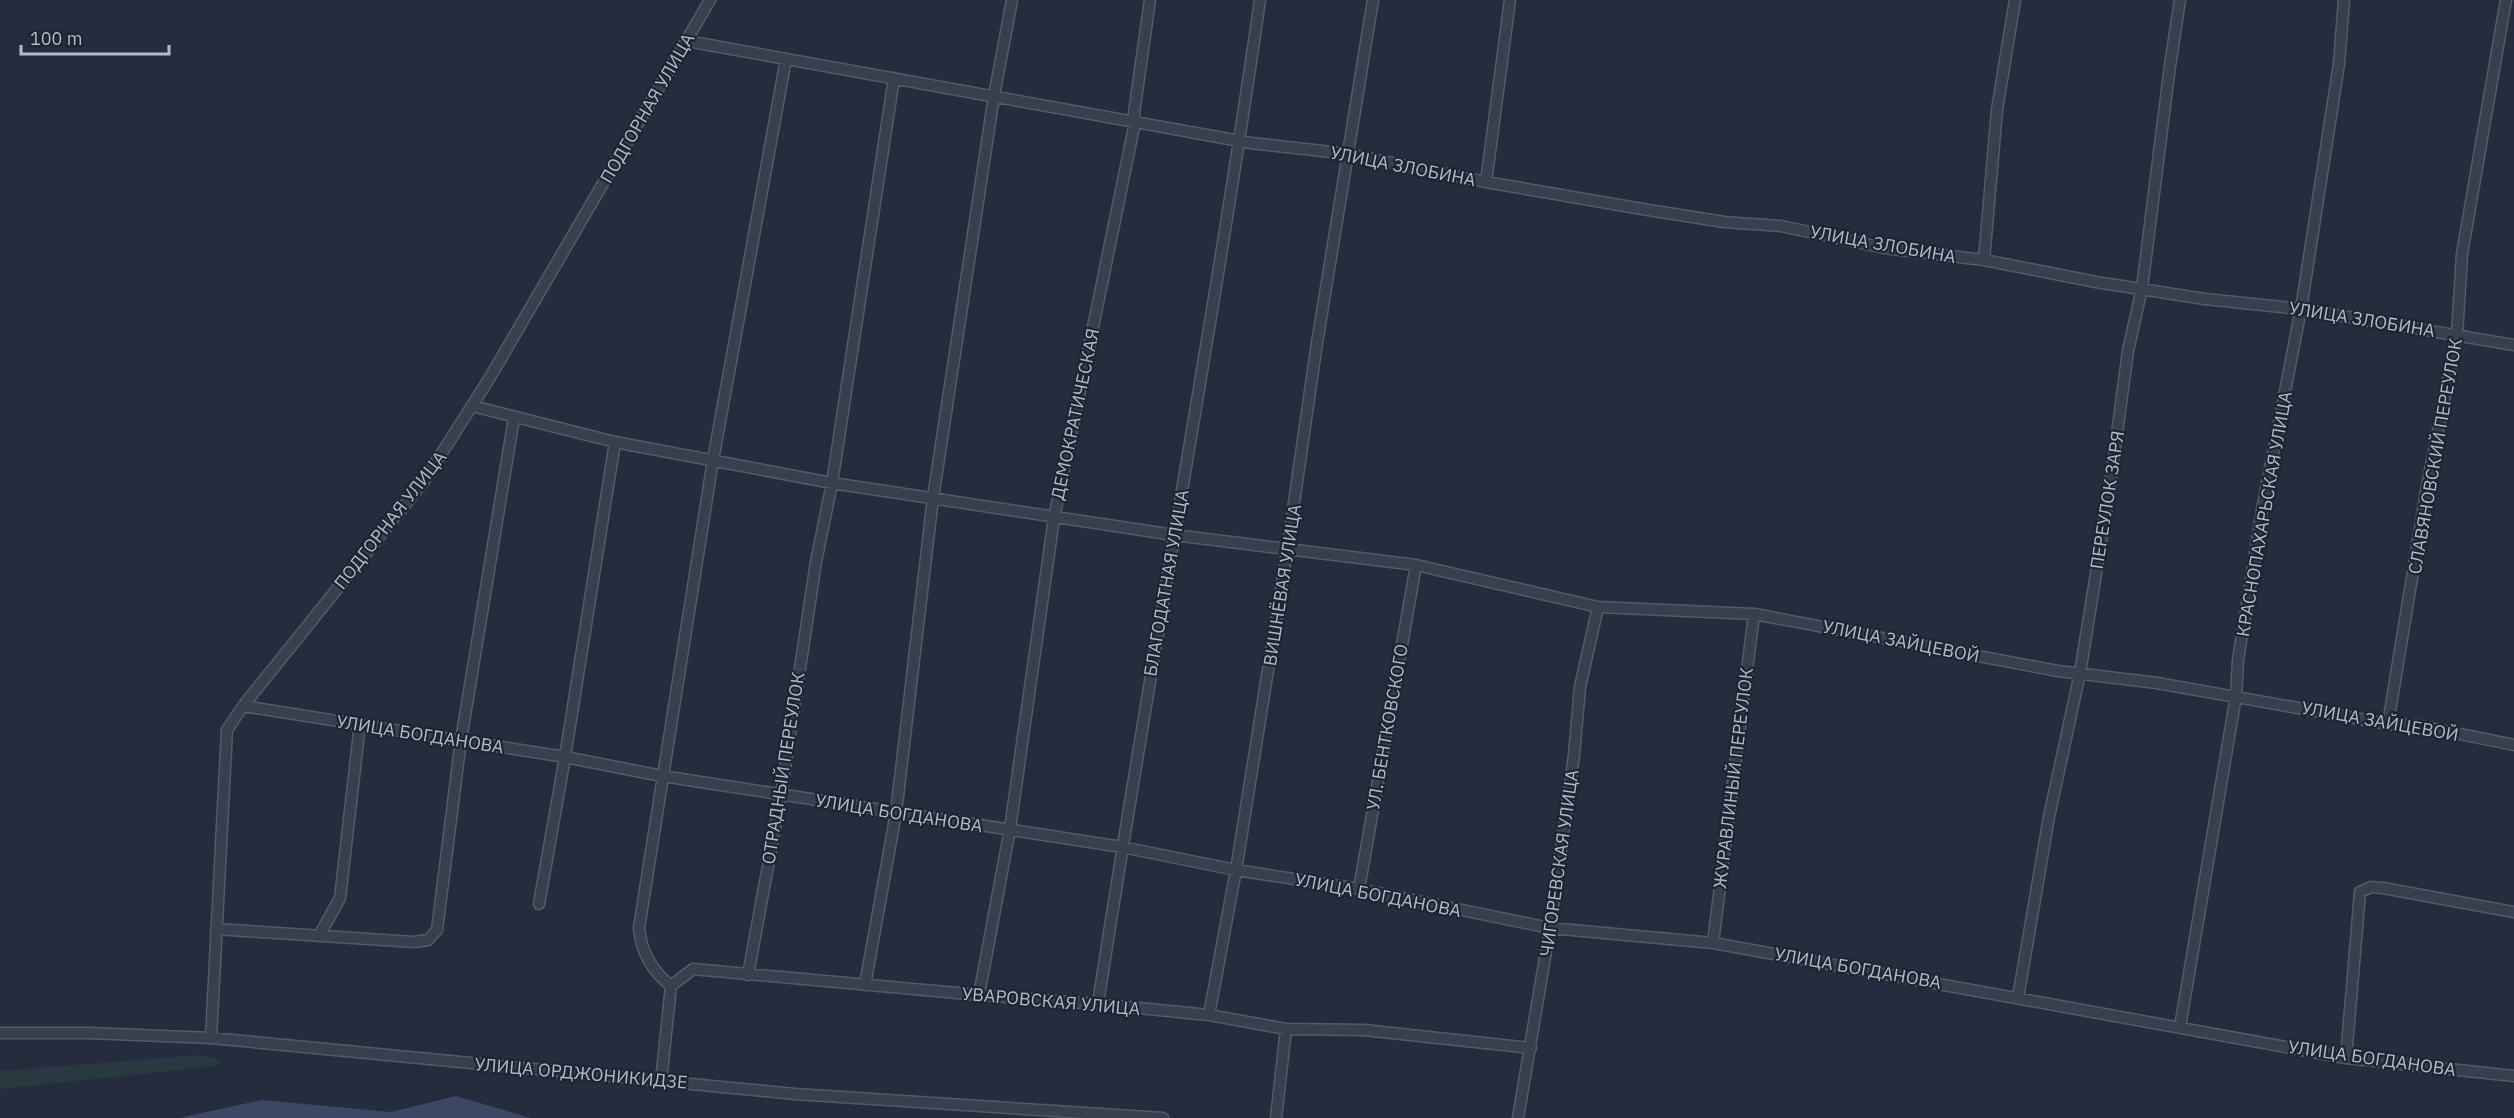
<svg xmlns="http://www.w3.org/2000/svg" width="2514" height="1118" font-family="'IBM Plex Sans',sans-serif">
	<rect width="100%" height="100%" fill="#252c3e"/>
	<path fill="#27393f" d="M198,1055L220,1059L218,1066L0,1089V1071Z"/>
	<path fill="#3c4766" d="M456,1096L531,1118H179L262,1100L391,1112Z"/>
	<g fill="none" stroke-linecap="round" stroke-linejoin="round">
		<defs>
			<path id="minor" d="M687,41L1251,143L1349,154L1486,182L1642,209L1724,222L1781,226L1884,248L1984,260L2096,282L2205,299L2301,309L2514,345
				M1486,182L1510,0
				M1984,260L1997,110L2015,0
				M472,406L615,442L832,483L1174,535L1416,565L1598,607L1754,614L2058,671L2157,683L2388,724L2415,725L2514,745
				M243,706L565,757L662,776L1122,847L1236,870L1359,889L1550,928L1713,943L2346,1058L2514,1076
				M2388,724L2427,486L2457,334L2462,254L2506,0
				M1359,889L1416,565
				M539,904L565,757L615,442
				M216,929L414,942L428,940L437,930L461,740L514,418
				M319,936L340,898L360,724
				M1713,943L1754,614
				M748,975L781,795L816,562L832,483L894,78
				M865,985L896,813L933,498L994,96L1012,0
				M671,986C652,971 641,951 639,928L713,460L786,59
				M979,995L1010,829L1054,518L1135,122L1134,113L1150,0
				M2018,998L2049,817L2080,673L2109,493L2128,351L2142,288L2170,66L2180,0
				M1098,1004C1149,669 1212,335 1260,0
				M1209,1015L1236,870L1287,551L1317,343L1373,0
				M2180,1027L2236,696L2238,660L2262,510L2301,309L2339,64L2344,0
				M0,1033H89L211,1038L795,1094L1163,1118
				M211,1038L227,730L243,706L424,481L489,379L710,0
				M2346,1058L2360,892L2371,887L2383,888L2514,912
				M661,1081L671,986L693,969L979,995L1098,1004L1209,1015L1286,1029L1364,1030L1531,1048
				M1276,1118L1286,1029
				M1518,1118L1550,928L1574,755L1580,687L1598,607"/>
		</defs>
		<use href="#minor" stroke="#545a69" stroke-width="13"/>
		<use href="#minor" stroke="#393f4e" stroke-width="10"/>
	</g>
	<g text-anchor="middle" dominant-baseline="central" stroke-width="4.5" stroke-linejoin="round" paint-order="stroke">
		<g font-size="18" fill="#b5bac9" stroke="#1e2433">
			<text transform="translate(647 108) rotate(-60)">ПОДГОРНАЯ УЛИЦА</text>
			<text transform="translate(1403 166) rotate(11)">УЛИЦА ЗЛОБИНА</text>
			<text transform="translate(1883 244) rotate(10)">УЛИЦА ЗЛОБИНА</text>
			<text transform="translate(2362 319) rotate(9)">УЛИЦА ЗЛОБИНА</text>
			<text transform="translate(1075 414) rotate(-78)">ДЕМОКРАТИЧЕСКАЯ</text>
			<text transform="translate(2435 456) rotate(-80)">СЛАВЯНОВСКИЙ ПЕРЕУЛОК</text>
			<text transform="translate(2107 500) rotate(-81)">ПЕРЕУЛОК ЗАРЯ</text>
			<text transform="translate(2264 514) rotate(-80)">КРАСНОПАХАРЬСКАЯ УЛИЦА</text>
			<text transform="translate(390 520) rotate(-52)">ПОДГОРНАЯ УЛИЦА</text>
			<text transform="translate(1166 583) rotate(-80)">БЛАГОДАТНАЯ УЛИЦА</text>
			<text transform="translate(1282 585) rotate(-81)">ВИШНЁВАЯ УЛИЦА</text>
			<text transform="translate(1901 641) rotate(11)">УЛИЦА ЗАЙЦЕВОЙ</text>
			<text transform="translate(2380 721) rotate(10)">УЛИЦА ЗАЙЦЕВОЙ</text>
			<text transform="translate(1387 727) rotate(-80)">УЛ. БЕНТКОВСКОГО</text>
			<text transform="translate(420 734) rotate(9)">УЛИЦА БОГДАНОВА</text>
			<text transform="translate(783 768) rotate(-81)">ОТРАДНЫЙ ПЕРЕУЛОК</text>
			<text transform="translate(1733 778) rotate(-83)">ЖУРАВЛИНЫЙ ПЕРЕУЛОК</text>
			<text transform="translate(899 813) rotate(9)">УЛИЦА БОГДАНОВА</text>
			<text transform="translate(1559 863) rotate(-82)">ЧИГОРЕВСКАЯ УЛИЦА</text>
			<text transform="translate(1378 895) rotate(11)">УЛИЦА БОГДАНОВА</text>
			<text transform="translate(1858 968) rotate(10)">УЛИЦА БОГДАНОВА</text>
			<text transform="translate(1051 1001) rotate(5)">УВАРОВСКАЯ УЛИЦА</text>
			<text transform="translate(2372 1058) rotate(8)">УЛИЦА БОГДАНОВА</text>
			<text transform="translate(581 1073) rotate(5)">УЛИЦА ОРДЖОНИКИДЗЕ</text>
		</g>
	</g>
	<path d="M21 45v9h148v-9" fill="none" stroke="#b5bac9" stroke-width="3"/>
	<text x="30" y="45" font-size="18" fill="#b5bac9" stroke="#1e2433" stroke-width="4.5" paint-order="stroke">100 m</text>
</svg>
